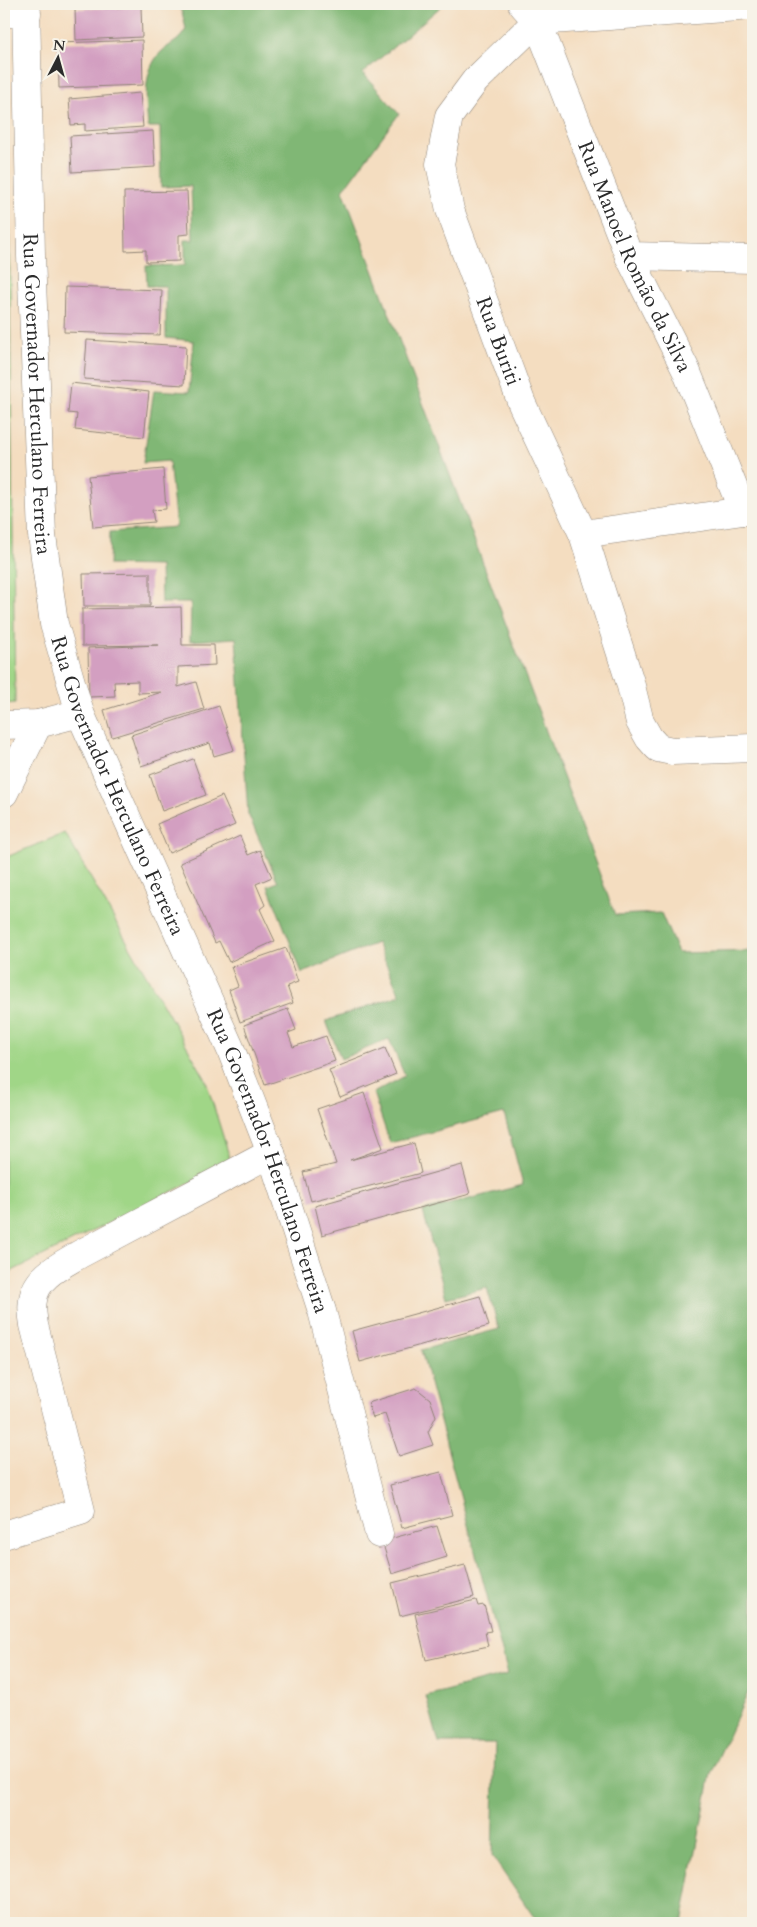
<svg xmlns="http://www.w3.org/2000/svg" width="757" height="1927" font-family="Cardo,serif">
	<rect width="100%" height="100%" fill="#f7f3e8"/>
	<filter id="ink" filterUnits="userSpaceOnUse"><feTurbulence type="fractalNoise" baseFrequency=".02" numOctaves="2"/><feDisplacementMap in="SourceGraphic" scale="10" xChannelSelector="R" yChannelSelector="G"/><feConvolveMatrix kernelMatrix="1 2 1 2 8 2 1 2 1" color-interpolation-filters="sRGB"/></filter>
	<filter id="wash" filterUnits="userSpaceOnUse"><feTurbulence type="fractalNoise" baseFrequency=".0096" numOctaves="4" result="noise"/><feDisplacementMap in="SourceGraphic" scale="20" xChannelSelector="R" yChannelSelector="G"/><feGaussianBlur stdDeviation="1.12" result="paint"/><feColorMatrix in="noise" values="0 0 0 0 0 0 0 0 0 0 0 0 0 0 0 0 0 1.4 0 .05"/><feComposite in="paint" operator="in"/></filter>
	<g filter="url(#wash)">
		<rect width="100%" height="100%" fill="#f4ddc0"/>
		<path fill="#e9d2ed" d="M4,26L5,173H4Z"/>
		<path fill="#a0d687" stroke="#668059" d="M4,195H9L15,703L4,704Z
			M65,833L205,1078L231,1162L4,1275V858Z"/>
		<path fill="#80b774" stroke="#567150" d="M174,4H444L363,73L399,114L343,190L615,915L661,913L678,953L753,951V1682L711,1773L682,1923H538L492,1856L495,1743H439L426,1696L508,1674L421,1350L499,1329L487,1288L446,1298L423,1211L523,1185L504,1113L390,1143L373,1093L405,1076L389,1039L341,1059L326,1021L400,995L377,943L302,973L268,886L278,882L248,814L236,638L190,641L191,603H161L160,566L109,565L110,532L176,527L169,461L143,463L154,390L189,392L194,341L166,338V286H147L146,266L185,265V240H193L191,186L161,187L160,127H148C146,102 142,71 161,52C172,42 178,43 186,29L182,12Z"/>
		<g id="blocks">
			<path fill="#d39fc1" d="M141,7L142,37L76,40L75,9Z
				M142,40L143,85L59,88L58,43Z
				M140,93L143,127L85,131V124L71,125L69,99Z
				M153,131L155,167L72,172L70,136Z
				M187,191L189,234L179,235V261L146,262V250L125,251L124,192Z
				M65,287L162,290L160,335L64,332Z
				M87,340L186,346L184,385L84,379Z
				M71,383L149,392L144,437L75,430L77,414L68,413Z
				M163,469L166,509L152,510L154,522L93,527L88,476Z
				M150,573V606H84L83,574Z
				M181,607L182,645H214L215,665L178,667V687L196,682L204,709L112,737L104,710L162,692L138,693V681L114,682L115,696L89,697L88,648L159,645L82,646V609Z
				M219,706L234,750L214,756L210,743L141,766L131,735Z
				M193,759L206,795L162,811L150,775Z
				M222,796L235,825L169,853L157,824Z
				M240,836L248,855L260,850L272,877L256,884L265,905L260,909L275,941L229,962L219,941L215,943L180,863Z
				M286,948L298,982L287,986L293,1003L240,1022L229,990L238,986L231,967Z
				M288,1009L296,1030L288,1033L293,1047L326,1036L335,1061L265,1085L244,1025Z
				M385,1048L396,1074L340,1097L329,1070Z
				M364,1093L383,1148L350,1160L414,1143L421,1173L311,1201L303,1172L336,1164L317,1109Z
				M462,1165L470,1194L322,1235L315,1206Z
				M480,1296L489,1326L360,1362L352,1331Z
				M416,1388L430,1399L436,1416L428,1432L433,1445L399,1456L385,1414L373,1418L368,1403Z
				M441,1472L452,1515L402,1528L390,1485Z
				M437,1526L447,1557L392,1574L382,1541Z
				M465,1565L474,1597L400,1616L392,1583Z
				M476,1600L478,1606L484,1605L491,1631L485,1632L488,1646L426,1660L415,1614Z"/>
		</g>
	</g>
	<g filter="url(#ink)">
		<use href="#blocks" fill-opacity="0" stroke="#908476" stroke-width="1"/>
		<g fill="none" stroke-linecap="round" stroke-linejoin="round">
			<defs>
				<g id="minor">
					<path id="s1" d="M26,4L31,256L42,535L54,624L80,713L231,1050L271,1153L322,1311L379,1534"/>
					<path id="s2" d="M522,4L537,21L629,256L686,370L743,511"/>
					<path id="s3" d="M753,6L537,21L475,81L449,116L440,164L450,210L522,404L583,534L630,682L640,722L649,738L658,748L672,751L753,748"/>
					<path d="M4,13H27"/>
					<path d="M629,256L753,259"/>
					<path d="M583,534L743,511H753"/>
					<path d="M4,725L38,724L80,713"/>
					<path d="M4,793L38,724"/>
					<path d="M4,1535L81,1511L34,1325C33,1317 31,1308 33,1300C36,1276 62,1265 80,1254L271,1153"/>
				</g>
			</defs>
			<use href="#minor" stroke="#908476" stroke-width="29"/>
			<use href="#minor" stroke="#fff" stroke-width="28"/>
		</g>
	</g>
	<g text-anchor="middle" dominant-baseline="central" stroke-width="4" stroke-linejoin="round" paint-order="stroke">
		<g font-size="21" fill="#2b2b2b" stroke="#f7f3e8">
			<text stroke="none"><textPath href="#s2" startOffset="278">Rua Manoel Romão da Silva</textPath></text>
			<text stroke="none"><textPath href="#s3" startOffset="582">Rua Buriti</textPath></text>
			<text stroke="none"><textPath href="#s1" startOffset="390">Rua Governador Herculano Ferreira</textPath></text>
			<text stroke="none"><textPath href="#s1" startOffset="795">Rua Governador Herculano Ferreira</textPath></text>
			<text stroke="none"><textPath href="#s1" startOffset="1200">Rua Governador Herculano Ferreira</textPath></text>
		</g>
	</g>
	<rect width="757" height="1927" fill="none" stroke="#f7f3e8" stroke-width="20"/>
	<g transform="translate(58 58) rotate(6)" stroke="#f7f3e8" stroke-width="4" paint-order="stroke">
	<path d="M0-4L9 19L0 12L-9 19Z" fill="#2b2b2b"/>
	<text y="-8" font-size="14" font-weight="bold" text-anchor="middle" fill="#2b2b2b">N</text>
	</g>
</svg>
